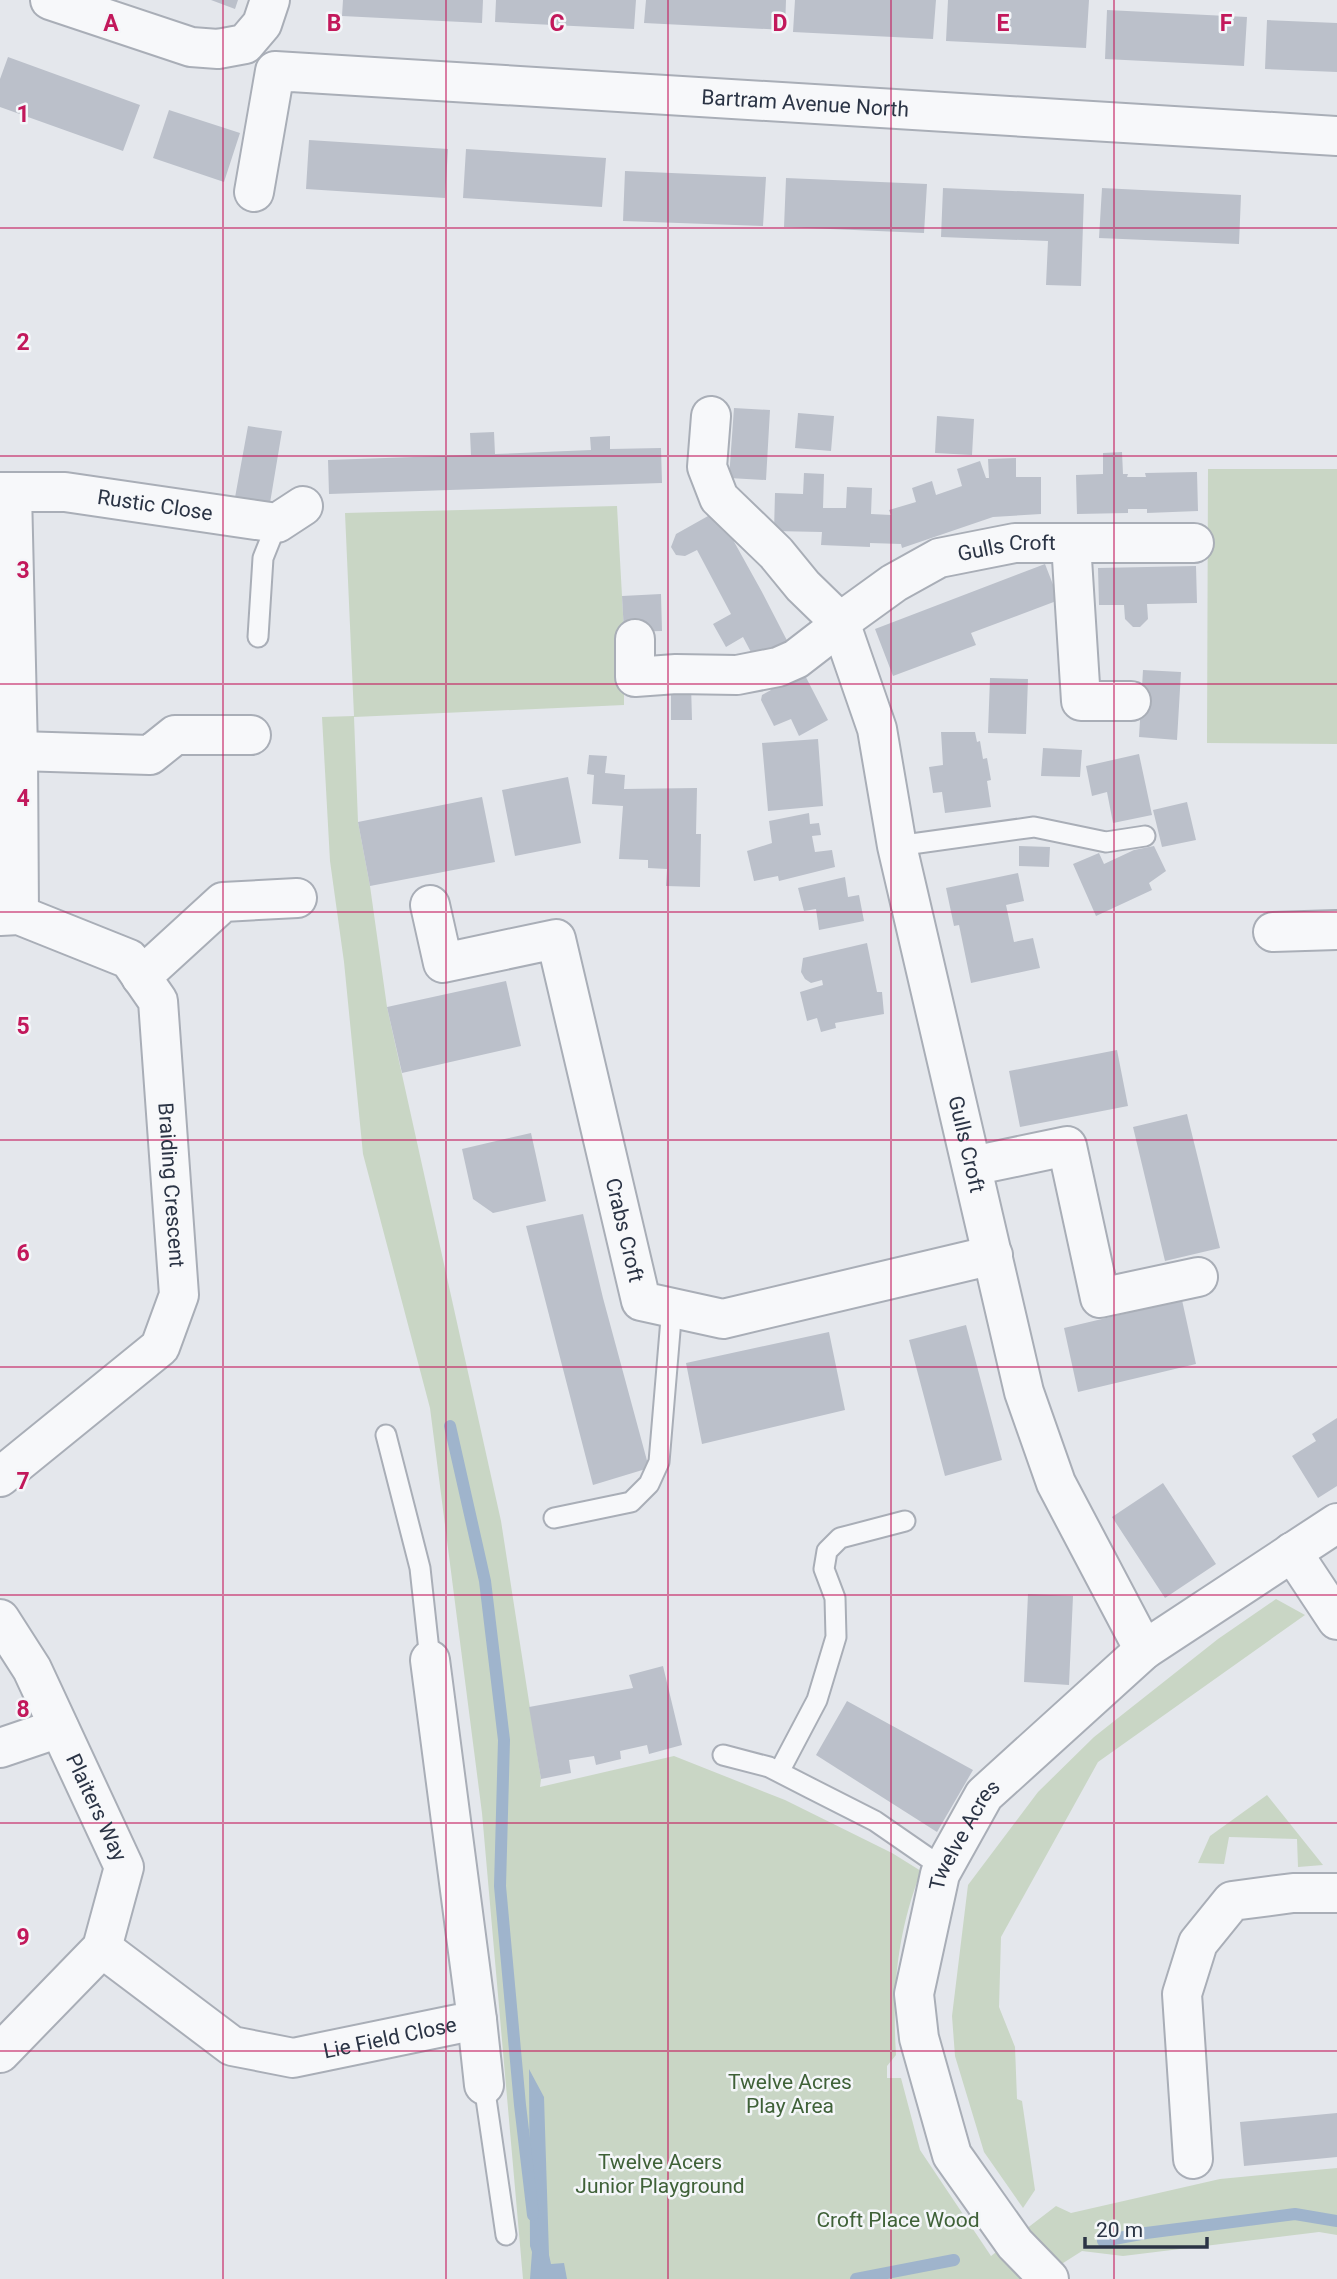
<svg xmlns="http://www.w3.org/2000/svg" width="1337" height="2279" font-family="Roboto,sans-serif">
	<rect width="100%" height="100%" fill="#e4e7ec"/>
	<path fill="#c9d6c5" d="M1208,469H1337V744L1207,743Z
		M617,506L624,632V705L354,717L358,822L370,886L387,1007L501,1521L541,1779L540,1787L674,1756L785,1800L892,1853L921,1871C897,1934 892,1989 896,2055L887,2066V2078H901L920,2150L991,2256L1056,2206L1071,2213L1220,2179L1337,2168V2235L1319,2232L1123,2256L1082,2251L1038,2279H523L482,1813L430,1408L363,1154L344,962L330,861L322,717L354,716L345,513Z
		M1276,1599L1305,1615L1098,1762L1001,1937L999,2007L1015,2047L1017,2099L1022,2101L1035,2190L1023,2208L984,2152L955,2056L952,2016L968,1885L1038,1792L1094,1737L1218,1639Z
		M1267,1795L1323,1865L1298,1867L1297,1839L1229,1837L1224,1864L1198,1863L1210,1836Z"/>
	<path fill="#9fb4cc" d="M529,2069L544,2097L549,2255L551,2264L564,2263L567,2279H530L532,2252L530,2246Z"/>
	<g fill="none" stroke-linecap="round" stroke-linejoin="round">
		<path stroke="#9fb4cc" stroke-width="12" d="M450,1426L485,1581L504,1740L500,1886L520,2105L533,2215
			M1103,2241L1146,2233L1295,2214L1337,2221
			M856,2279L954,2260"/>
	</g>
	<path fill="#bbc0ca" d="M211,0H238L235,9Z
		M343,0H483L482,23L342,16Z
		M496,0H636L634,29L495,22Z
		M646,0H786L785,30L644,23Z
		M795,0H936L933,39L793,32Z
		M948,0H1089L1086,48L946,41Z
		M1107,10L1247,17L1244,66L1105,59Z
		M1267,20L1337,23V72L1265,69Z
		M8,57L140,105L123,151L0,107V79Z
		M169,110L240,133L224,182L153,158Z
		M309,140L448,149L445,198L306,189Z
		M466,149L606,158L602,207L463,198Z
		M625,171L766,177L763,226L623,221Z
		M786,178L927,184L924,233L784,227Z
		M943,188L1084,194L1081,286L1046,285L1048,241L941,237Z
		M1102,188L1241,195L1239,244L1099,238Z
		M734,408L770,410L766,480L729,478Z
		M798,413L834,416L831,451L795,448Z
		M937,416L974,419L972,455L935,453Z
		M248,426L282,431L269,509L234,503Z
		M494,432L495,454L591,450L590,437L610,436V449L661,448L662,483L329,494L328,460L471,455L470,433Z
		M1122,452L1123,474H1128L1127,477H1146L1145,473L1197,472L1198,511L1147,513V509H1128V513L1077,514L1076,475L1103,474V453Z
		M1016,458V477H1041V514L993,517L902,548L901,544L870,543V547L821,545L822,532L774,531L775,493L803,494L804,473L824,474L823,508H846L847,487L872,488L871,514L891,515L889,510L916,502L912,488L932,481L936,495L962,486L957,469L980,461L986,478H989L988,459Z
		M717,511L762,592L828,720L799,736L791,719L774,726L761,700L762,695L771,690L743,637L726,647L713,624L731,614L697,550L685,556L676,555L671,547L676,534Z
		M1045,564L1059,600L971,633L976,645L893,676L875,629Z
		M1196,566L1197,603L1147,604L1148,619L1140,627H1133L1125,619L1124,605H1099L1098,568Z
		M661,594L662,631L624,632L622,596Z
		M1143,670L1181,672L1177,740L1139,737Z
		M990,678L1028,679L1026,734L988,733Z
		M671,684H691L692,720H671Z
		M941,732H975L977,742L980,741L983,759L987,758L991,780L987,781L991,807L945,813L942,792L933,793L929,767L943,765Z
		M818,739L823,806L768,811L762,743Z
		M1043,748L1082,750L1080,777L1041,776Z
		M1139,754L1152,815L1113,823L1107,792L1092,796L1086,766Z
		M589,755L607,756L605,773L625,775L624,789L697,788L696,834H701L700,887L666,886L667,869L648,868V860L619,859L623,806L592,804L594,775L587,774Z
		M568,777L581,843L515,856L502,790Z
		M482,797L495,862L370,886L358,822Z
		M1187,802L1196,840L1162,847L1153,810Z
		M809,813L810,824L819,823L821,835L812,836L815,852L832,850L835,867L779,881L778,876L754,881L747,851L772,843L769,821Z
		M1019,846L1050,847L1049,867L1019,866Z
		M1154,846L1166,871L1149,883L1152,890L1096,916L1073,864L1099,853L1104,864L1134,850Z
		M1018,873L1024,901L1006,905L1014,942L1033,938L1040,968L971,983L959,925L954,926L946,888Z
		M845,877L848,897L859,895L864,921L819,930L816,909L804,911L798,888Z
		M867,943L877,992H882L884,1014L835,1023L836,1028L821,1032L817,1018L807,1021L800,992L823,985L822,980L811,983L805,979L801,972L803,958Z
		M506,981L521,1046L402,1073L387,1007Z
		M1117,1050L1128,1106L1020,1127L1009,1071Z
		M1187,1114L1220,1248L1165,1261L1133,1127Z
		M531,1133L546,1201L493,1213L473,1199L462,1149Z
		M583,1214L603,1298L649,1468L593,1485L526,1226Z
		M1182,1300L1196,1364L1078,1392L1064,1328Z
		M966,1325L1002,1460L945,1476L909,1340Z
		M829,1332L845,1410L702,1444L686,1363Z
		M1337,1418V1486L1318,1498L1292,1456L1316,1441L1312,1434Z
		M1163,1483L1216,1564L1165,1598L1112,1517Z
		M1028,1594L1073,1596L1069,1685L1024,1682Z
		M663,1666L682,1745L649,1754L647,1745L620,1751L621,1759L596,1765L594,1756L569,1760L571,1773L541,1779L529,1707L633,1688L629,1675Z
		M847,1701L973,1770L937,1832L816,1755Z
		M1337,2113V2157L1244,2166L1240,2122Z"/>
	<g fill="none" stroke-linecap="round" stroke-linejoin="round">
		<defs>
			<path id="lane" d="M258,637L263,558L277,523
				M897,846L1034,827L1106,842L1145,836
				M386,1435L420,1568L430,1660
				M554,1518L631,1502L649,1484L659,1462L672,1307
				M723,1755L769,1767L810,1788L875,1821L943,1868
				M779,1772L817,1700L836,1637L835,1598L824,1569L827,1551L840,1538L905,1521
				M484,2085L506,2235"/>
			<g id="street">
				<path d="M50,0L191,47L218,49L245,44L262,24L270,0"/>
				<path id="s1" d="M254,192L275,71L1337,136"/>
				<path id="s2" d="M711,416L707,467L719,498L776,553L803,586L840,622L877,729L897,846L1024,1392L1056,1483L1144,1650"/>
				<path id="s3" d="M0,492H65L277,523L303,506"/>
				<path d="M12,492L18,751L19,915"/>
				<path d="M1071,543L1081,701H1131"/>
				<path id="s4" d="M635,639V677L676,674L737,675L778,667L796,659L831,632L840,622L894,583L939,558L1015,543H1194"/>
				<path d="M18,751L150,755L175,735H251"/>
				<path id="s5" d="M430,905L443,963L556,939L641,1301L723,1319L993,1255"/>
				<path id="s6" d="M0,916L19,915L129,959L158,1001L179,1295L160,1347L0,1477"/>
				<path d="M1273,932L1337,930"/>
				<path d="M141,977L223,902L297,898"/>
				<path d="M972,1166L1067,1146L1100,1298L1198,1277"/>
				<path d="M1292,1552L1337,1620"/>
				<path id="s7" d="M0,1619L32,1669L124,1867L102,1948L0,2053"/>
				<path d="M0,1748L59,1728"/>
				<path id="s8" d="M102,1948L232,2046L293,2058L477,2020L430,1660"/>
				<path d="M477,2020L484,2085"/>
				<path d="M1193,2159L1182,1994L1198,1943L1232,1901L1293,1893H1337"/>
				<path id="s9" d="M1049,2279L1015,2244L952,2155L919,2038L914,1994L940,1874L984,1795L1144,1650L1337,1523"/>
			</g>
		</defs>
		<use href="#lane" stroke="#a9aeb7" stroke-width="23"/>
		<use href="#street" stroke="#a9aeb7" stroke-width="42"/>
		<use href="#lane" stroke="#f7f8fa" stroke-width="19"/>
		<use href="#street" stroke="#f7f8fa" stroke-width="38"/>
	</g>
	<path fill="none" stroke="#c2185b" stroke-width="2" stroke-opacity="0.55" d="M223,0V2279M446,0V2279M668,0V2279M891,0V2279M1114,0V2279M0,228H1337M0,456H1337M0,684H1337M0,912H1337M0,1140H1337M0,1367H1337M0,1595H1337M0,1823H1337M0,2051H1337"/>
	<g text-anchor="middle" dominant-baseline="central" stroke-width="5" stroke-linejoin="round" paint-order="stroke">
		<g font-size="21" fill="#2b3445" stroke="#f4f6f9">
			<text stroke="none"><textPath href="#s1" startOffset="654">Bartram Avenue North</textPath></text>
			<text stroke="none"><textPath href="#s3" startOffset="156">Rustic Close</textPath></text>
			<text stroke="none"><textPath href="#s4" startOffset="446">Gulls Croft</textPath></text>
			<text stroke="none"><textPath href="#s2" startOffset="796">Gulls Croft</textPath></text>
			<text stroke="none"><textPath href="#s6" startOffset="373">Braiding Crescent</textPath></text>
			<text stroke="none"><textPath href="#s5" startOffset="474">Crabs Croft</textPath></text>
			<text stroke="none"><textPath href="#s7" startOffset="212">Plaiters Way</textPath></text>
			<text stroke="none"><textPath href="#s9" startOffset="492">Twelve Acres</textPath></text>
			<text stroke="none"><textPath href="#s8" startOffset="324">Lie Field Close</textPath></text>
		</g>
		<g font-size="21" fill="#3f6138" stroke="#f4f6f9">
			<text x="790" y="2082">Twelve Acres<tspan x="790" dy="24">Play Area</tspan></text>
			<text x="660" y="2162">Twelve Acers<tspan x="660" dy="24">Junior Playground</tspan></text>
			<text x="898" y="2220">Croft Place Wood</text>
		</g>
	</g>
	<g font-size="23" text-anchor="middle" font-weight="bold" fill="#c2185b" stroke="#f4f6f9" stroke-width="5" stroke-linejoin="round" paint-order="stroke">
		<text x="111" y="31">A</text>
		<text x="334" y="31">B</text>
		<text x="557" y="31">C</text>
		<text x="780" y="31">D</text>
		<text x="1003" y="31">E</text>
		<text x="1226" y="31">F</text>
		<text x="23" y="122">1</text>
		<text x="23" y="350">2</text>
		<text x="23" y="578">3</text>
		<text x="23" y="806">4</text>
		<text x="23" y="1034">5</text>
		<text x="23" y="1261">6</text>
		<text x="23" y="1489">7</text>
		<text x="23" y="1717">8</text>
		<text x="23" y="1945">9</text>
	</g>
	<path d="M1085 2237v10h122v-10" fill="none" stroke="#2b3445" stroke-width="3.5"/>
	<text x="1096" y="2237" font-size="21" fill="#2b3445" stroke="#f4f6f9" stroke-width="5" paint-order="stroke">20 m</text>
</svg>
